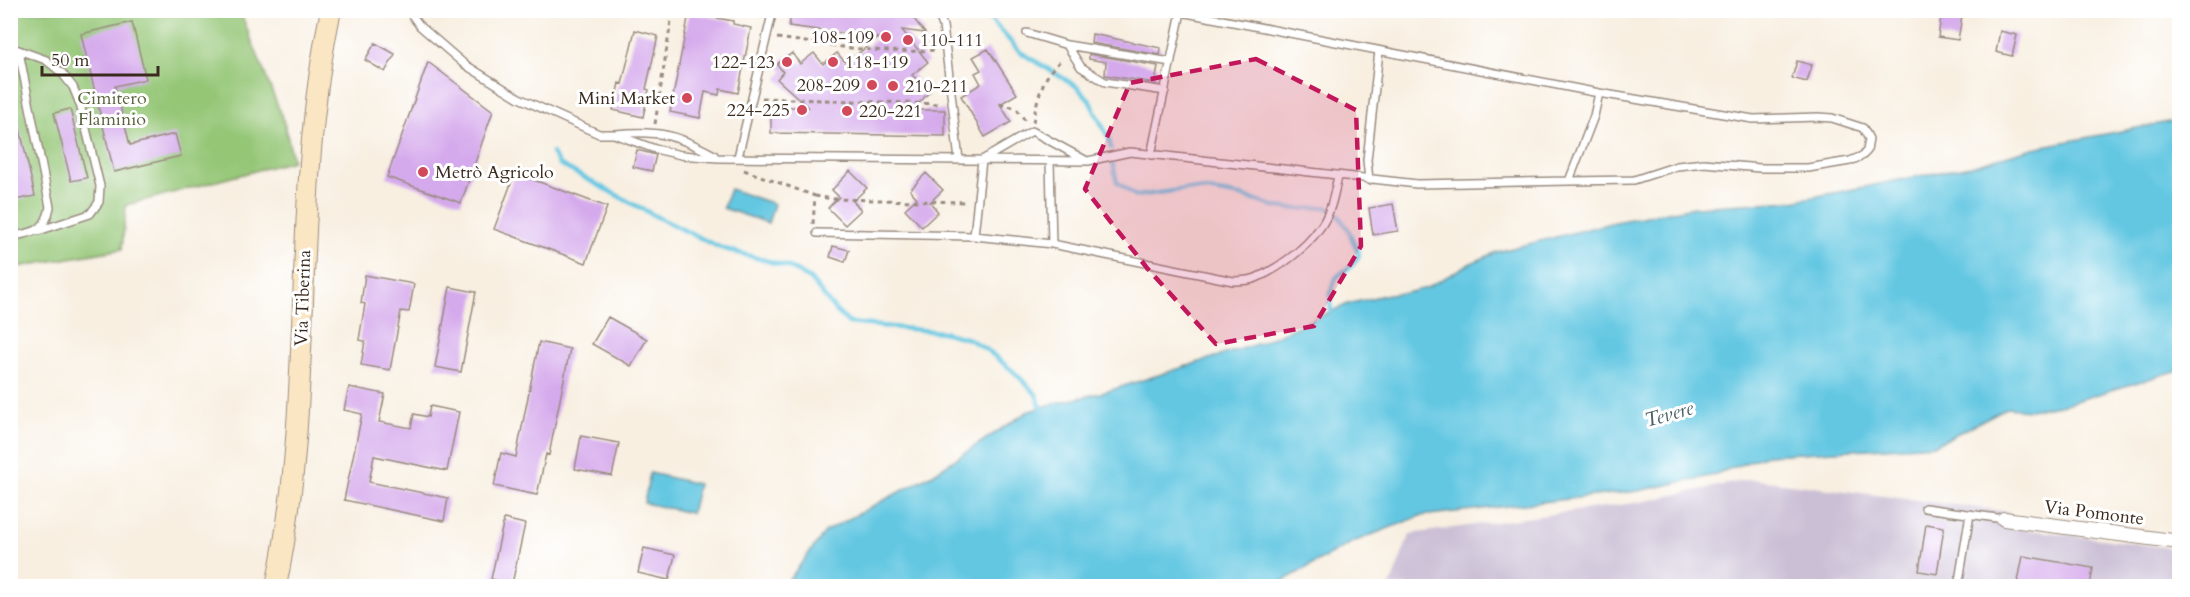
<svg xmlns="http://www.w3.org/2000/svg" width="2190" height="597" font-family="Cardo,serif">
	<rect width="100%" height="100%" fill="#fff"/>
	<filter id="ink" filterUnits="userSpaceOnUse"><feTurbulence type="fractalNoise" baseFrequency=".0167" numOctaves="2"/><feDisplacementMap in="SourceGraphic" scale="12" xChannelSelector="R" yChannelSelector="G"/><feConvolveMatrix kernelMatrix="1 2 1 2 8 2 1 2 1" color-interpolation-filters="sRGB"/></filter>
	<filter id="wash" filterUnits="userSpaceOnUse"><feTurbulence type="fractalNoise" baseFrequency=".008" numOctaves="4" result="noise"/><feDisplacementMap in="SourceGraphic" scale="24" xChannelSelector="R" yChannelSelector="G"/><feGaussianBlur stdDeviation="1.35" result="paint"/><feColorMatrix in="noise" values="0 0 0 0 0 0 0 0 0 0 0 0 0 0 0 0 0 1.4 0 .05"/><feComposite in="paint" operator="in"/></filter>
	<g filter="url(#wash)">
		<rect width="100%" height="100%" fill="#f8efe1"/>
		<path fill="#cbbfd5" d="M1751,479L2009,512L2008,527L2180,549L2179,586H1390L1410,534L1641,502Z"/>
		<path fill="#94c676" stroke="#68784a" stroke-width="1.5" d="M11,11H240L284,122L293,161L126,205L122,249L11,268Z"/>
		<path fill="#64c7e2" stroke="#507880" stroke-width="1.5" d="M2179,120V370L2065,404L2030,410L2006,408L1935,445L1767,455L1710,476L1638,491L1420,516L1353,542L1274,586H784L826,531L933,474L1027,412L1048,405L1105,392L1260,343L1348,304L1388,294L1406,293L1427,288L1469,264L1497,252L1615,222L1695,207L1793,201L1971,166L2033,148Z
			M730,189L774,204L768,223L723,208Z
			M650,473L698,484L691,513L644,503Z"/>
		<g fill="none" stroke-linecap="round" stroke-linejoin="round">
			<path stroke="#64c7e2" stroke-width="4.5" d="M982,10L1020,52L1076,86L1088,98L1109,139L1111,148
				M552,153L559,164L659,218L721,248L789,267L810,279L836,311L849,323L942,332L969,339L987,350L1013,371L1036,394L1041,408
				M1112,160L1117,182L1136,196L1187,189L1207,190L1241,196L1276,207L1297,209L1327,207L1338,215L1348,229L1359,255C1354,266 1348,268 1339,275C1331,281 1329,301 1331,311"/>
		</g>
		<g id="blocks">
			<path fill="#d5aaec" d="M792,10H887L893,18L903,10H907L925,33L902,30L928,62L912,75L930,91L913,110H945V136L771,133V107H808L777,79L783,72L777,64L792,53L800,64L814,53L823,64L837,53L846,63L878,38L789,26Z
				M1942,10H1963L1958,40L1938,37Z
				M689,13L733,21V24L751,28L738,93L720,89L719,95L705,92L700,118L670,112Z
				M132,22L146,79L115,86L130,145L175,134L181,156L114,172L81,34Z
				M635,30L658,36L646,89L649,90L643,117L613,110L619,83L622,84Z
				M2000,31L2017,35L2012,56L1996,52Z
				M1092,34L1161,48L1160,55L1091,43Z
				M375,43L395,54L385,72L365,60Z
				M988,49L1017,94L1000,104L1011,122L985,137L961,96L981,84L975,73L981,70L973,57Z
				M1089,54L1158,66L1155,83L1105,75L1106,62L1089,59Z
				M1797,61L1812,65L1807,82L1792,78Z
				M428,62L493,111L461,203L387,177Z
				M70,109L87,178L71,181L54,113Z
				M16,111L35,196L10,201V112Z
				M637,150L656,155L652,171L633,167Z
				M850,171L867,188L853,201L861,210L845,225L828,208L839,197L832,190Z
				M515,173L607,207L586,263L494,229Z
				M926,173L943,190L930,202L938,212L922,227L905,209L917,198L910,190Z
				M1393,204L1398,231L1373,235L1369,208Z
				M833,246L849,250L845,262L830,257Z
				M365,275L414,284L409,312L401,311L390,370L361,365L365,341L359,340L365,304L361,303Z
				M450,287L476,292L461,372L435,367Z
				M608,317L647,339L631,366L592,344Z
				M539,342L570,349L549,455L546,454L537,495L494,486L501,453L516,457Z
				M349,387L385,394L379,422L411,428L414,414L428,417L430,406L459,412L447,471L374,456L369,482L448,498L444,521L344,500L362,414L344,410Z
				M581,436L619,443L612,476L575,469Z
				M504,519L525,524L512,584L491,579Z
				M1926,524L1944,527L1937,574L1919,571Z
				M644,548L675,555L669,580L638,573Z
				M2023,556L2093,568L2090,586H2017Z"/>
		</g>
	</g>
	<g filter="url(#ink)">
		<use href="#blocks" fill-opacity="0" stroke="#9a8c80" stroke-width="1.5"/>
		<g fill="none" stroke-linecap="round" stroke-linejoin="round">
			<defs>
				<path id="lane" d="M408,10L420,26L464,64L519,98L599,134H614L655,149L681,155L718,158L1088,161L1130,152L1417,184L1569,181L1594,116L1599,93
					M932,10L939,15L943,26L959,160
					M1171,10L1599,93L1753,119L1818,117L1832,118L1863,128L1869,139L1867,151L1862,156L1850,161L1808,168H1760L1704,163L1677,166L1634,180L1569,181
					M1027,33L1067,45L1081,67L1105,82L1165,91
					M1067,45L1171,62
					M13,48L46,60L62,73L73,87L80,104L100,186L99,202L90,214L38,231
					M616,134C659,130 677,135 714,155
					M1151,155L1181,12
					M738,157L773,10
					M1050,161L1052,244
					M1369,180L1367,160L1379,51
					M817,233L974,236L1052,244L1233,281C1241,281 1248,281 1256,278C1278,269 1305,249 1319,229C1331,214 1334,195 1338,176
					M974,236L982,160L1032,131L1085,160
					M10,237C33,232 45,233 50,207L20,57L14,49
					M1925,508L2004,519
					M1959,581L1970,514"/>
				<path id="street" d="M2004,519L2180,542"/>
				<path id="secondary" d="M276,586C316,397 290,200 331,10"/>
			</defs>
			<use href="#lane" stroke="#9a8c80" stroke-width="10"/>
			<use href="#street" stroke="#9a8c80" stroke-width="16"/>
			<use href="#secondary" stroke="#9a8c80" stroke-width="22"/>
			<path stroke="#9a8c80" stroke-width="3" stroke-dasharray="4.5 4.5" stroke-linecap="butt" d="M777,38C829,45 883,55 935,50
				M762,98L941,104
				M1000,104L1016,108L1026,122
				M1033,122C1037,99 1043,73 1063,59
				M655,124L671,21
				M744,170L815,196L813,224
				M815,196L832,199L966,202"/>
			<use href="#lane" stroke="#fff" stroke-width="7"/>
			<use href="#street" stroke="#fff" stroke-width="14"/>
			<use href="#secondary" stroke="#fbe6c3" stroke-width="20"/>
		</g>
	</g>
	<path fill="#c2185b" fill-opacity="0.2" stroke="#c2185b" stroke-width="4.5" stroke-dasharray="12 8" stroke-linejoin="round" d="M1256,59L1356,110L1361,246L1314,326L1216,344L1147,268L1085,189L1130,83Z"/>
	<g fill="#d1495b" stroke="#fff" stroke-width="2">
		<circle cx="886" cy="37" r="6"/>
		<circle cx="908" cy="40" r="6"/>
		<circle cx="787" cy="62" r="6"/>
		<circle cx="833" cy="62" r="6"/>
		<circle cx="872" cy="85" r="6"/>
		<circle cx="893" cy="86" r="6"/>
		<circle cx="687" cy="98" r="6"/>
		<circle cx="802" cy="110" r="6"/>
		<circle cx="847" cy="111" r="6"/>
		<circle cx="423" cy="172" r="6"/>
	</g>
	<g text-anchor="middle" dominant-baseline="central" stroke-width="6" stroke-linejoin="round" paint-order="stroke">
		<g font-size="18" fill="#3b2a1e" stroke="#fff" text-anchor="end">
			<text x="874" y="37">108-109</text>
			<text x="920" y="40" text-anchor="start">110-111</text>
			<text x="775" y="62">122-123</text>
			<text x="845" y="62" text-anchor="start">118-119</text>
			<text x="860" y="85">208-209</text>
			<text x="905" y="86" text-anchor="start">210-211</text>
			<text x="675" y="98">Mini Market</text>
			<text x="790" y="110">224-225</text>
			<text x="859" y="111" text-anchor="start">220-221</text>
			<text x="435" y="172" text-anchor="start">Metrò Agricolo</text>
		</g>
		<g font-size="18" fill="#5a613d" stroke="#fff">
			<text x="112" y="98">Cimitero<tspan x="112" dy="21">Flaminio</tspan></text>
		</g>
		<g font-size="18" fill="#3b2a1e" stroke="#fff">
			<text transform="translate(303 298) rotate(-88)">Via Tiberina</text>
			<text transform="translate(2094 513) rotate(7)">Via Pomonte</text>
		</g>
		<g font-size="20" font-style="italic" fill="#496163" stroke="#fff">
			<text transform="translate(1669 414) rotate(-16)">Tevere</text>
		</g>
	</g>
	<rect width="2190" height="597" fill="none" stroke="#fff" stroke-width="36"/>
	<path d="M42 66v9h116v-9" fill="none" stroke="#3b2a1e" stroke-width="3"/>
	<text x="51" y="66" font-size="18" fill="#3b2a1e" stroke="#ffffff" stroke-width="4.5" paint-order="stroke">50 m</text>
</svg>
